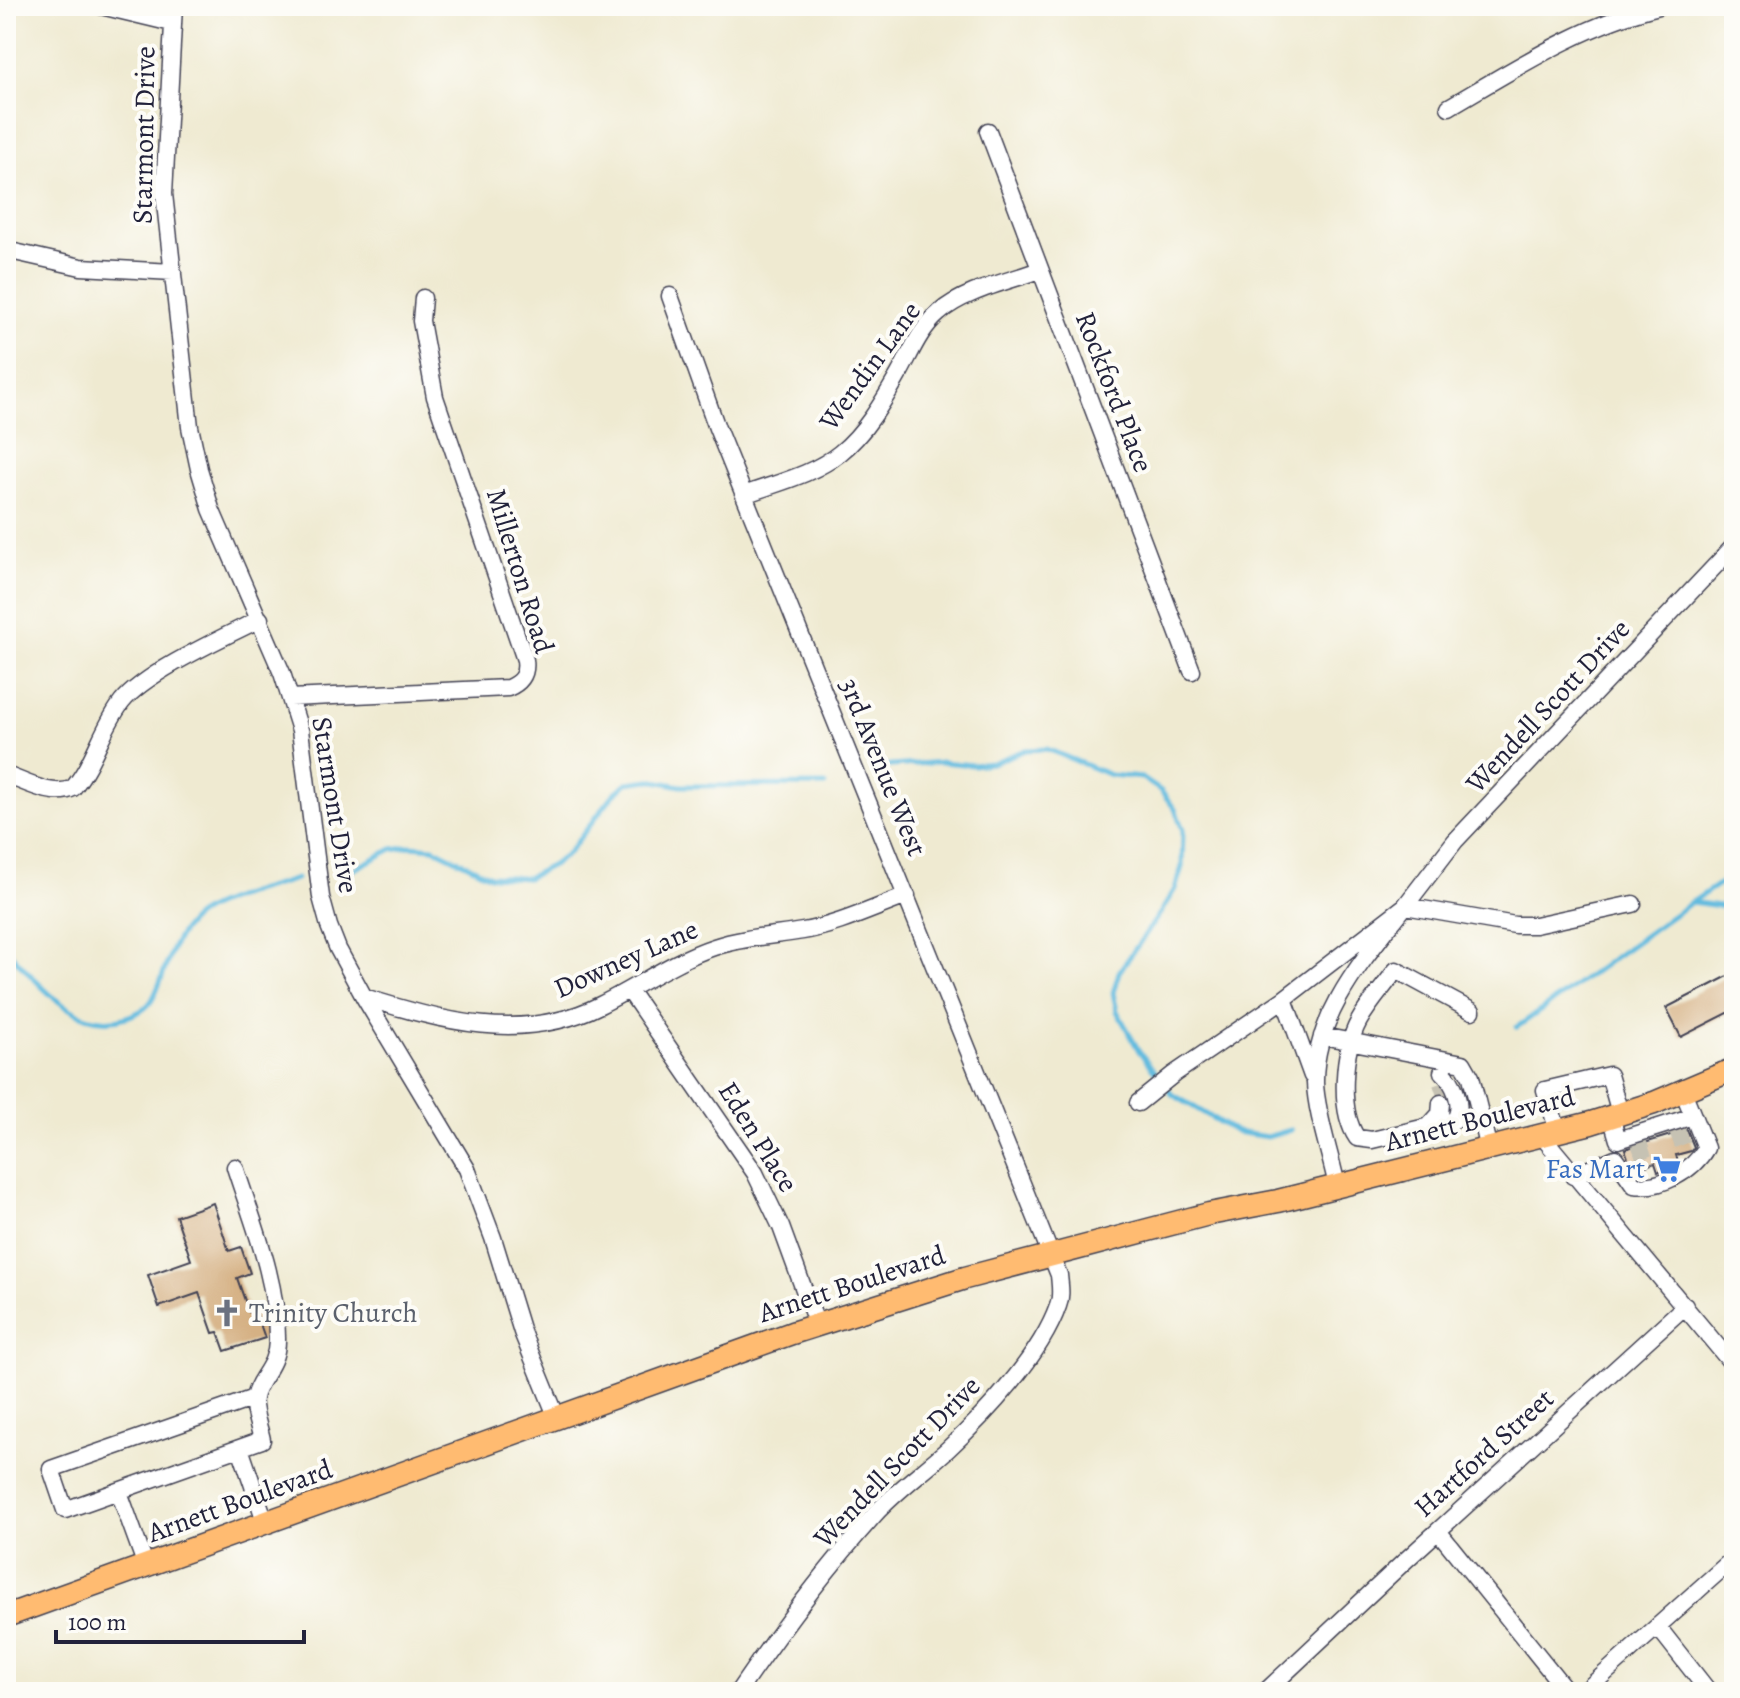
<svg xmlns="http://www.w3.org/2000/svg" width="1740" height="1698" font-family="Alegreya,serif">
	<rect width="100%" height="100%" fill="#fdfcf7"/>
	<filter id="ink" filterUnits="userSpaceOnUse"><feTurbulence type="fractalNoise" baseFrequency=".0125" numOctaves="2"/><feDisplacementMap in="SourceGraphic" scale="16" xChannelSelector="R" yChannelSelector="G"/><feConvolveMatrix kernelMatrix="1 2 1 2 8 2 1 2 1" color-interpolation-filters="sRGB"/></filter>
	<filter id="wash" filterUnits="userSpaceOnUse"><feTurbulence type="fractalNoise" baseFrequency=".006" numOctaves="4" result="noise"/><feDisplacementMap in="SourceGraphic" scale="32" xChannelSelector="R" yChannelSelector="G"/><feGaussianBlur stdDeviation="1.8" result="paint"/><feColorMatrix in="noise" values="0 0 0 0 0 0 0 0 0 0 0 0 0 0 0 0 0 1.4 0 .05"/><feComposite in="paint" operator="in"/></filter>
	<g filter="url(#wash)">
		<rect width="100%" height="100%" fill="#efead1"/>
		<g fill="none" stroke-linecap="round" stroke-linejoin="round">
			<path stroke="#62bbdf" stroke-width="5" d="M879,767L942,762L973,765L992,763L1025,750L1047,749L1110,775L1142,778L1161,791L1175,809L1183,830L1182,867L1175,889L1161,912L1119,972L1113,993L1117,1011L1139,1051L1172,1094L1236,1132L1267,1137L1291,1130
				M345,874L392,849L411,846L433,848L490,876L527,878L556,863L569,852L614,794L627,783L650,780L681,786L825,785
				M1691,902L1734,908
				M6,949C38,981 75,1035 127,1017C137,1013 146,1010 152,1000C168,971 167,944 193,919C212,901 270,888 296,879
				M1517,1027C1590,977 1659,922 1734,874"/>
		</g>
		<g id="blocks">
			<path fill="#d5b184" d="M1734,973V1010L1681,1037L1666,1008Z
				M1687,1130L1694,1147L1691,1151L1676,1155L1678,1162L1670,1167L1658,1172L1655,1163L1636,1169L1628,1158L1625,1149Z
				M213,1203L229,1251L241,1247L250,1273L237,1278L249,1312L255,1310L265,1338L225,1351L218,1332L213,1333L199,1293L159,1307L148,1275L191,1260L176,1216Z"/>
		</g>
	</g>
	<g filter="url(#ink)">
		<use href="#blocks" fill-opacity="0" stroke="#414052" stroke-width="2"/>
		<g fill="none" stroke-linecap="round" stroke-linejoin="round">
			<path stroke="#c6c2b3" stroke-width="16" stroke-dasharray="16 8" stroke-linecap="butt" d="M1441,1083L1447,1101
				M1677,1130L1685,1152
				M1639,1143L1647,1166"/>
			<defs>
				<path id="minor" d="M101,6L172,23
					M174,6L164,194L190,427L199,469L211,509L282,673L300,730L321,897L329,926L338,949L364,997L467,1169L493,1238L522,1332L557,1418
					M1449,107C1516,68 1584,24 1659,6
					M988,131L1192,671
					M6,250L81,267L173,272
					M670,296L717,428L1059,1275C1060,1286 1062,1296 1058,1306C1041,1355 986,1414 948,1449C924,1471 897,1490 875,1514C825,1570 780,1630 738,1692
					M744,495C776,483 813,475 840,453C865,433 883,402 899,374C911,353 919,330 939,313C963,291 1010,281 1040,270
					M290,698L508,688C522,682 527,674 525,660L435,397L421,321L423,298
					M6,775C26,782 53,798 73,788C94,763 102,728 122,702C146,672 224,637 260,619
					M629,990L755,1173L781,1227L817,1325
					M364,997C440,1021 524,1044 600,1005C639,986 672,961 714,947C744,937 773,936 803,931C839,925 873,908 907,896
					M1284,999L1312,1076
					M1322,1036L1463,1063L1471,1077L1489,1149
					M1442,1072C1454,1082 1464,1105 1455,1120L1372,1140L1357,1138C1338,1110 1343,1050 1359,1021C1369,1003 1384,987 1396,970L1472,1011
					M1138,1103L1174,1074L1284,999L1405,906L1455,841L1734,546
					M1611,1116L1618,1140L1693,1116
					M1430,1125L1440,1114L1441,1103
					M1558,1131L1545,1090L1609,1075L1620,1113
					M1542,1136L1734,1366
					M235,1167C253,1223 278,1282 277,1341C277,1367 257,1379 254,1398C252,1409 260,1429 262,1440L65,1510L51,1469L254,1398
					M1573,1176L1615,1158L1634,1185C1661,1189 1693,1171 1706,1148L1683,1091
					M1337,1186C1331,1156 1316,1113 1315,1083C1314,1014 1365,958 1405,906L1515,925H1535L1633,904
					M240,1448L266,1524
					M119,1492L146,1566
					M1438,1531L1565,1689L1571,1692
					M1658,1627L1709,1692
					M1265,1692L1406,1560L1685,1306
					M1584,1692L1734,1558"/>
				<path id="major" d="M6,1616L792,1333L965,1278L1209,1214L1278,1201L1591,1123L1654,1103L1734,1069"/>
			</defs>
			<use href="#minor" stroke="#414052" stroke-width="19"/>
			<use href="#major" stroke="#414052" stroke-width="25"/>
			<use href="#minor" stroke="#fff" stroke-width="16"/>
			<use href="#major" stroke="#ffbb71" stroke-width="22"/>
		</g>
	</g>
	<defs>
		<symbol id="supermarket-bare" viewBox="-9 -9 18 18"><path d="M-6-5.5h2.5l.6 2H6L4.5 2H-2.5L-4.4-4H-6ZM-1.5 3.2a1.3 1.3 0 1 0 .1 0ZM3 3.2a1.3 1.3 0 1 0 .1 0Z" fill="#3f7fe0" stroke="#fdfcf7" stroke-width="2.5" paint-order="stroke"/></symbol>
		<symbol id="church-bare" viewBox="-9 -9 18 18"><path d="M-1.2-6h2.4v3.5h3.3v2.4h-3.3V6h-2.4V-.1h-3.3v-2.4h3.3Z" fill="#6b7280" stroke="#fdfcf7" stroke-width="2.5" paint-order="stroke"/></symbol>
	</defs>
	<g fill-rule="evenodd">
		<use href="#supermarket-bare" x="1647" y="1149" width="40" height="40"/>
		<use href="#church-bare" x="207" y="1293" width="40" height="40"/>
	</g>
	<g text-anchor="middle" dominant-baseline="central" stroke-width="8" stroke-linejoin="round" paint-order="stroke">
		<g font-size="28" fill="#22223b" stroke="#fdfcf7">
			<text transform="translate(144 135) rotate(-89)">Starmont Drive</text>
			<text transform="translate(870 366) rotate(-54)">Wendin Lane</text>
			<text transform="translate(1114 392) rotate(69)">Rockford Place</text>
			<text transform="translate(520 571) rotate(73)">Millerton Road</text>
			<text transform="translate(1548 706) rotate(-47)">Wendell Scott Drive</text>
			<text transform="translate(883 767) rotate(68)">3rd Avenue West</text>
			<text transform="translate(335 805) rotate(81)">Starmont Drive</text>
			<text transform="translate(626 959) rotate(-24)">Downey Lane</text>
			<text transform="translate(1480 1119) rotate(-14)">Arnett Boulevard</text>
			<text transform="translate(758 1137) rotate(58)">Eden Place</text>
			<text transform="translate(852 1284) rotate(-18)">Arnett Boulevard</text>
			<text transform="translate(1484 1453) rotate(-42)">Hartford Street</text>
			<text transform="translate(897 1462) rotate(-46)">Wendell Scott Drive</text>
			<text transform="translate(240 1501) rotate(-20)">Arnett Boulevard</text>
		</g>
		<g font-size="28" fill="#366cbe" stroke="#fdfcf7" text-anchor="end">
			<text x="1645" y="1169">Fas Mart</text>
		</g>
		<g font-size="28" fill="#5b616d" stroke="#fdfcf7" text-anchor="start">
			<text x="249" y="1313">Trinity Church</text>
		</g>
	</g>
	<rect width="1740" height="1698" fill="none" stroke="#fdfcf7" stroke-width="32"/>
	<path d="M56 1630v12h248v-12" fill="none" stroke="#22223b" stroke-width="4"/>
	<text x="68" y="1630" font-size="24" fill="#22223b" stroke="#fdfcf7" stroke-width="6" paint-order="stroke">100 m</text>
</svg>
